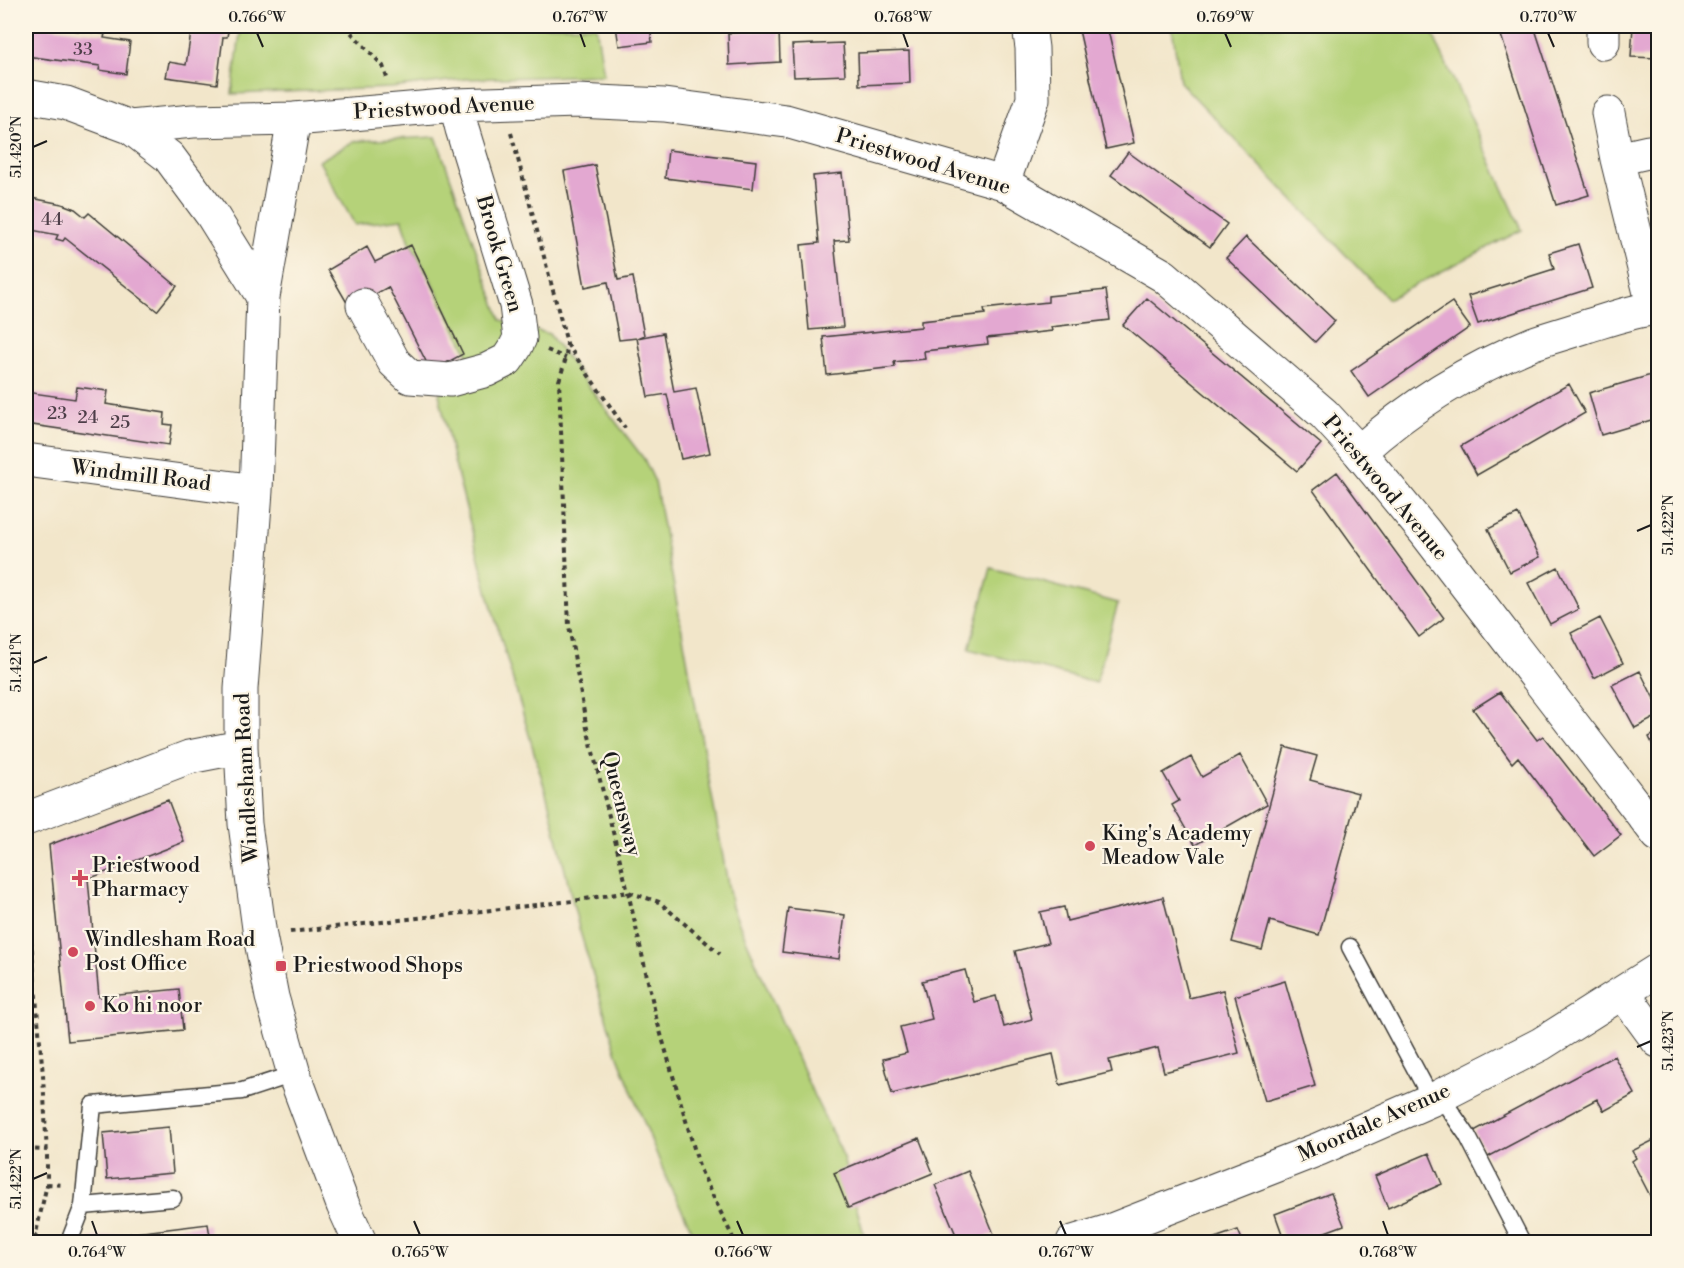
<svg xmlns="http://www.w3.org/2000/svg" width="1684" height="1268" font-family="'Libre Bodoni',serif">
	<rect width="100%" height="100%" fill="#fcf5e5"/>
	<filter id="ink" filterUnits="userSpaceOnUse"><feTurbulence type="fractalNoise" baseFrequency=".0167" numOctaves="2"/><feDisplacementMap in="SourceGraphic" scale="12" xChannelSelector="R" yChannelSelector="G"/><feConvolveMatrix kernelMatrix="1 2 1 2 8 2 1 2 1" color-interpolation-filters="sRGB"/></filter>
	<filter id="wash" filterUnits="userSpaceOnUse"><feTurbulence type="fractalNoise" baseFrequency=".008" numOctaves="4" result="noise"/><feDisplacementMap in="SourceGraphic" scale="24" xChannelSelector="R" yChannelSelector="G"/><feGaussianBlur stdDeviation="1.35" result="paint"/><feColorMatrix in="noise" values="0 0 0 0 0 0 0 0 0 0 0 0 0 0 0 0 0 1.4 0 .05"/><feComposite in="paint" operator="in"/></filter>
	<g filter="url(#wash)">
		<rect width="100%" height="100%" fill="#f2e6ca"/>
		<path fill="#b5d279" stroke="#68774a" stroke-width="1.5" d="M241,26H596L604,75L465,79L391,88L232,94Z
			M1172,26H1429L1522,230L1388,299L1180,82Z
			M436,137L501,320L549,334L644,459L655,482L732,907L814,1096L841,1151L866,1242H698L667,1180L617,1054L579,928L548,800L488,594L452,453L439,394L468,354L429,276L411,245L402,219L355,225L319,161L354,141Z
			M991,568L1118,603L1096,683L969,649Z"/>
		<g id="blocks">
			<path fill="#e3a8d1" d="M26,26H40L105,34L104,38L130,42L126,74L99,70L100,66L26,56Z
				M192,26H229L227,37H223L217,84L166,77L169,62L186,65Z
				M616,26H650L652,42L619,46Z
				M1100,26H1107L1134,143L1106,149L1079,30Z
				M1498,26H1534L1589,195L1556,205Z
				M1633,26H1658V58L1631,57Z
				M779,30L780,62L729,65L728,33Z
				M843,43L845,75L794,77L792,45Z
				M909,51L910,83L859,85L858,53Z
				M668,150L756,161L753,189L665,178Z
				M1128,152L1227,224L1210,247L1111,175Z
				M595,165L618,280L633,277L644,335L637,338L619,340L608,282L585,287L564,171Z
				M842,173L849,240L834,241L843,327L809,330L801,245L819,243L813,176Z
				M26,197L62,204L75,209L85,217L89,213L177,286L157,311L65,238L63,241L56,239L58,235L26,229Z
				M1246,237L1335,321L1315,342L1226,258Z
				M1578,244L1592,288L1478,324L1468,296L1554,269L1549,253Z
				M411,245L463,354L431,371L388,287L350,308L328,270L367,247L375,262Z
				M1106,290L1110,320L1051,327L1052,331L987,338L988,344L924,351L925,359L894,362L895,367L827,375L823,337L921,327V321L985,314L984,309L1048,302V296Z
				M1147,298L1321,444L1297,471L1123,325Z
				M1452,302L1470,327L1369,397L1351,371Z
				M663,333L674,392L696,388L710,453L681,459L667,394L648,397L637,338Z
				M1658,373V418L1601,435L1589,393Z
				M1569,384L1585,413L1477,475L1461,446Z
				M77,387L108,391L106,404L165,413L164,424L172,425L169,445L26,424V392L75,399Z
				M1337,472L1444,618L1419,637L1313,490Z
				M1518,514L1540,557L1510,572L1488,529Z
				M1558,567L1579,609L1550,624L1528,583Z
				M1600,618L1623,663L1594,678L1571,633Z
				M1640,671L1658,707V716L1635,728L1612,685Z
				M1500,692L1537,740L1543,736L1621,835L1594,856L1518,757L1512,763L1473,709Z
				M1658,732V756L1649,737Z
				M1285,747L1317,756L1310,780L1358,793L1319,935L1270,921L1262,950L1232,942Z
				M1240,755L1267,804L1195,845L1172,805L1179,801L1163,773L1191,757L1202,777Z
				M168,800L184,842L88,879L99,997L179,989L183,1030L68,1041L49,845Z
				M1163,897L1189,998L1223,990L1239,1053L1164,1072L1158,1048L1109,1060L1112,1072L1060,1085L1053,1054L892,1094L883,1059L907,1053L900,1027L932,1019L922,981L965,970L974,1002L996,996L1004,1027L1032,1019L1015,951L1048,943L1040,912L1064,907L1067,921Z
				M788,908L845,915L839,959L782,952Z
				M1285,981L1315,1086L1265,1101L1235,996Z
				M1614,1056L1635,1094L1604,1111L1597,1099L1488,1157L1474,1131Z
				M169,1127L173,1173L107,1179L103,1133Z
				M919,1138L933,1173L848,1208L834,1173Z
				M1656,1139L1658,1144V1211L1632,1161L1636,1158L1632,1151Z
				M1429,1153L1442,1184L1388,1208L1375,1176Z
				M968,1171L994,1234L973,1242H959L935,1185Z
				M1331,1193L1344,1225L1298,1242H1285L1275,1214Z
				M208,1224L211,1242H88L87,1239Z
				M1238,1230L1243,1242H1203Z"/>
		</g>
	</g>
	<g filter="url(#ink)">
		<use href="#blocks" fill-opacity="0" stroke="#3c3a36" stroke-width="1.5"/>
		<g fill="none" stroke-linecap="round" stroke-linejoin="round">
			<defs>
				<path id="lane" d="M1350,947L1432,1100
					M1440,1096L1467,1135L1522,1242
					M83,1206L173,1198
					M69,1242L83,1206L93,1105L242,1091L294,1074"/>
				<path id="street" d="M1603,43V26
					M26,96L66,103L130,127L193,121L294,119L456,105L577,101L664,105L786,121L1003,183L1164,276L1324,414L1359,452L1425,532L1658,835
					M1608,113L1617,159L1654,309
					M294,119L263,297L256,491L241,689V747L245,824L260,936L272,997L294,1074L343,1205L360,1242
					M130,127L169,157L212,215L263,297
					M1617,159L1648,152
					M1003,183L1033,99L1032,48L1029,26
					M363,305L394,362L410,377L450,380L487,370L507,360L515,348L520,338L516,305L462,129L456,105
					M1359,452C1411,405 1469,369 1534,343C1551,337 1570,332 1587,326C1610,319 1635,310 1658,308
					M26,460L256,491
					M26,819L189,757L241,747
					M1623,993L1658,1041"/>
				<path id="secondary" d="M1073,1242L1109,1231L1319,1149L1440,1096L1541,1044L1658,970"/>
			</defs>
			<use href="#lane" stroke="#3c3a36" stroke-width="19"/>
			<use href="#street" stroke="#3c3a36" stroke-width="35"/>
			<use href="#secondary" stroke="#3c3a36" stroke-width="35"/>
			<path stroke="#3c3a36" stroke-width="4" stroke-dasharray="4.5 4.5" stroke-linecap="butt" d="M345,26L383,66L388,81
				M511,133L567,343L566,358L559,381L569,626L586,724L628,892L656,1017L700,1169L735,1242
				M567,344L625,428
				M547,350L566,358
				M26,886L43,1075L47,1156V1184L34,1242
				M290,932L573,901L628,892L659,902L720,954
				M26,1149L47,1150
				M47,1184L63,1185
				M26,1233L36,1235"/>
			<use href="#lane" stroke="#fff" stroke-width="16"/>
			<use href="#street" stroke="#fff" stroke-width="33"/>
			<use href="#secondary" stroke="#fff" stroke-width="33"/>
		</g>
	</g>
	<path fill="none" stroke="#1c1c1c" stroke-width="2" d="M257,33L263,47M580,33L585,47M903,33L908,47M1225,33L1231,47M1548,33L1554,47M33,147L47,141M1637,531L1651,525M33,663L47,657M1637,1047L1651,1041M33,1179L47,1173M92,1221L97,1235M414,1221L420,1235M737,1221L743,1235M1060,1221L1066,1235M1383,1221L1388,1235"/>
	<g fill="#d1495b" stroke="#fcf5e5" stroke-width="2">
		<circle cx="1090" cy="846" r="6"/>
		<path d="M77 869h6v6h6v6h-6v6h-6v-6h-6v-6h6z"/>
		<circle cx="73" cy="952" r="6"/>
		<rect x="275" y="960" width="12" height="12" rx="3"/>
		<circle cx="90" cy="1006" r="6"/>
	</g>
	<g text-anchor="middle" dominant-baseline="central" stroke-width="4.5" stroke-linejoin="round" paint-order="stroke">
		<g font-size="18" fill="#4e3f49">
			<text x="83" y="49">33</text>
			<text x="52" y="219">44</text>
			<text x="57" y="413">23</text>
			<text x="88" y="417">24</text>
			<text x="120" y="422">25</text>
		</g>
		<g font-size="21" fill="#1c1c1c" stroke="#fcf5e5">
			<text transform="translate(444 108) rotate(-3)">Priestwood Avenue</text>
			<text transform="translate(923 162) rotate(17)">Priestwood Avenue</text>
			<text transform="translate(499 254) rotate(74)">Brook Green</text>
			<text transform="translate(141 476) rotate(7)">Windmill Road</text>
			<text transform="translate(1385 488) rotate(50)">Priestwood Avenue</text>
			<text transform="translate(247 778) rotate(-93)">Windlesham Road</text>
			<text transform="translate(621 804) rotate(76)">Queensway</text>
			<text transform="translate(1374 1123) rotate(-24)">Moordale Avenue</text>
		</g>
		<g font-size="21" fill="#1c1c1c" stroke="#fcf5e5" text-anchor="start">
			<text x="1102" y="834">King's Academy<tspan x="1102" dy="24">Meadow Vale</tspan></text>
			<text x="92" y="866">Priestwood<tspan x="92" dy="24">Pharmacy</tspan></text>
			<text x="85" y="940">Windlesham Road<tspan x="85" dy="24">Post Office</tspan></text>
			<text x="293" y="966">Priestwood Shops</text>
			<text x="102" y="1006">Ko hi noor</text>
		</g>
	</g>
	<rect width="1684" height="1268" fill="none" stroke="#fcf5e5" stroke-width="66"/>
	<rect x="33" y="33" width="1618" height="1202" fill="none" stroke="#1c1c1c" stroke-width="2"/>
	<g font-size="15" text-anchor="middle" fill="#1c1c1c">
		<text x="257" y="22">0.766°W</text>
		<text x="580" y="22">0.767°W</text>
		<text x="903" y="22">0.768°W</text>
		<text x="1225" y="22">0.769°W</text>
		<text x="1548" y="22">0.770°W</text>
		<text transform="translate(16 147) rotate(-90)" y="5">51.420°N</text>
		<text transform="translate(1668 525) rotate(-90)" y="5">51.422°N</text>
		<text transform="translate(16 663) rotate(-90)" y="5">51.421°N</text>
		<text transform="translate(1668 1041) rotate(-90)" y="5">51.423°N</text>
		<text transform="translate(16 1179) rotate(-90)" y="5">51.422°N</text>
		<text x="97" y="1257">0.764°W</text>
		<text x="420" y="1257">0.765°W</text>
		<text x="743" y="1257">0.766°W</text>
		<text x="1066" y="1257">0.767°W</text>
		<text x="1388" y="1257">0.768°W</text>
	</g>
</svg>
